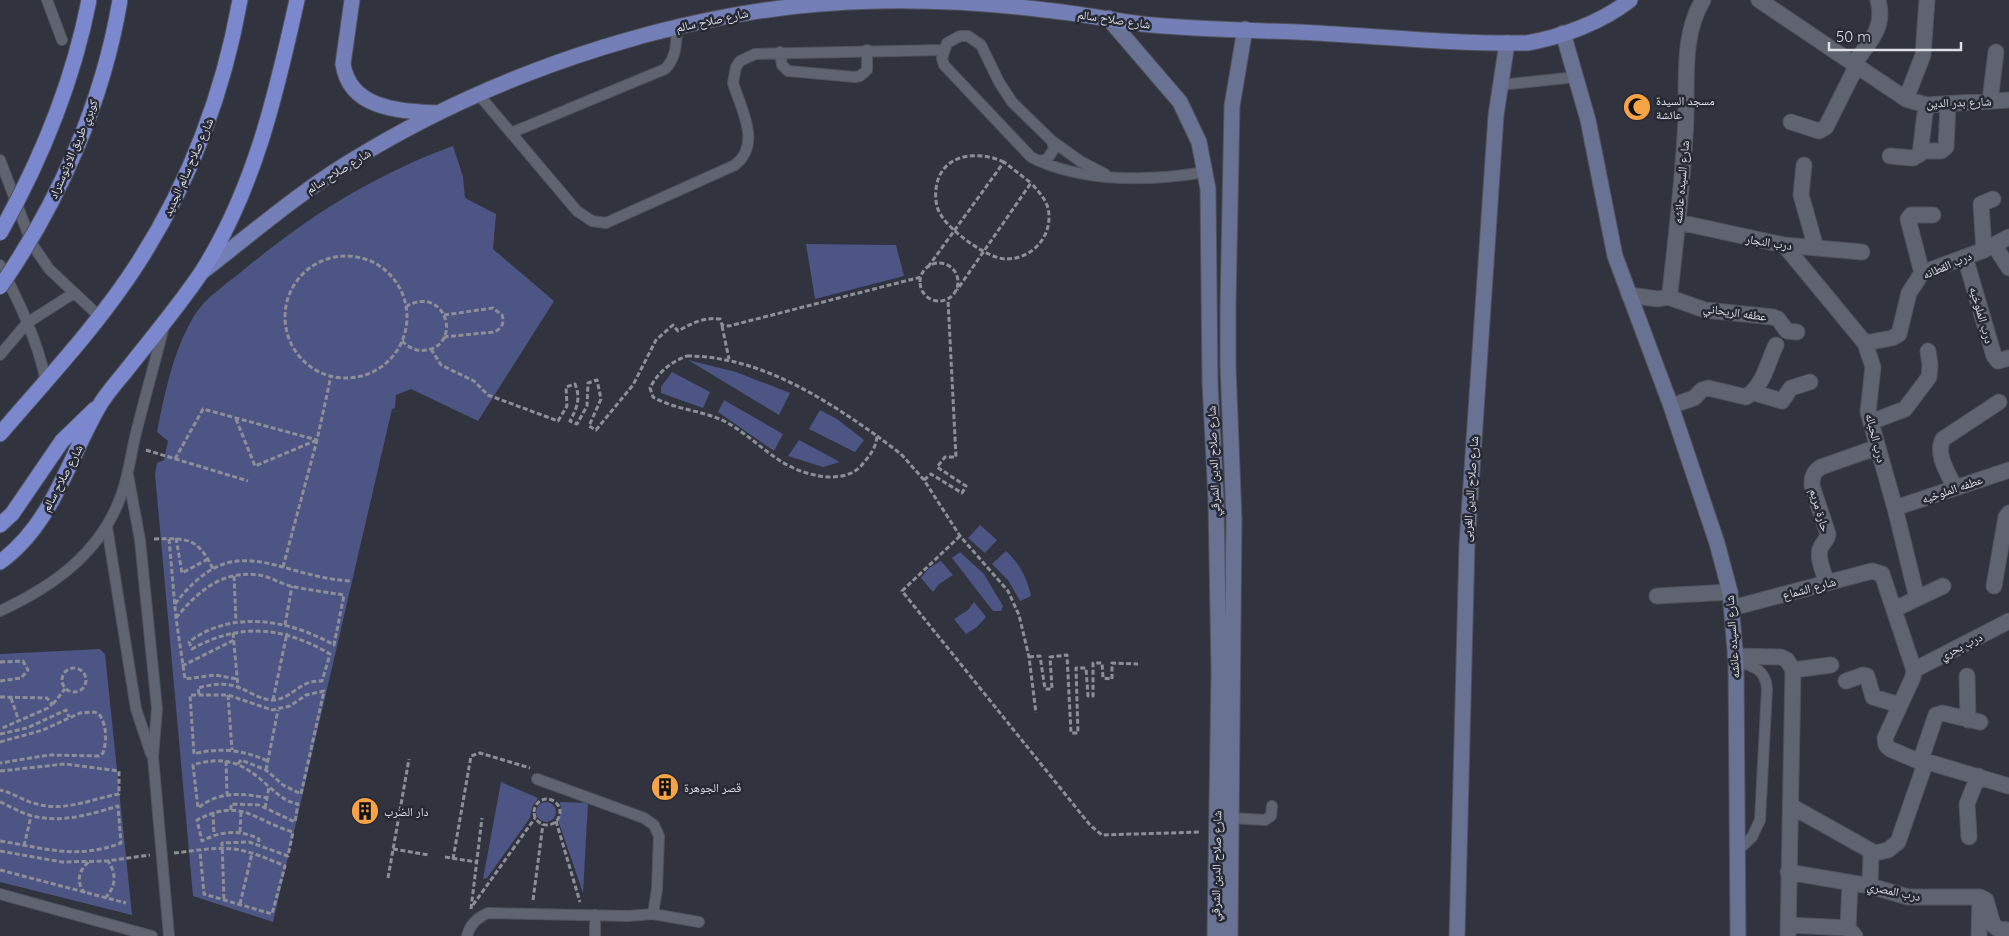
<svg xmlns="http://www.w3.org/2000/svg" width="2009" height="936" font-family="Quicksand,'Noto Naskh Arabic',sans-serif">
	<rect width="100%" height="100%" fill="#31333f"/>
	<path fill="#4c5583" d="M453,146L463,177L465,198L496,214L493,249L554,301L478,421L411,389L396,395L395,408L392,409L273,922L193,896L155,474L157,463L164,460L168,441L157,432C165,393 173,351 194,316C205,298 225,285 241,272C306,218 373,175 453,146Z
		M806,244L896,245L904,276L815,299Z
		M688,360L736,372L790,393L779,415Z
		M672,372L710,392L703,408L661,393V387Z
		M724,400L783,434L774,451L718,412Z
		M820,410L837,419L864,440L855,452L809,429Z
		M799,440L840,462L823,467L788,456Z
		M980,525L997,540L985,553L968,538Z
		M1006,551C1020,564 1027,578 1031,596L1020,601L1008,580L992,564Z
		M960,552L984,574L1003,606L1001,611H993L952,558Z
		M941,561L953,575L939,584L933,592L921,578L929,568Z
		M974,602L986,617L977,627L966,634L954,619L968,610Z
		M100,649L105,654L132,915L0,882V654Z
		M501,782L538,798L532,807L530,818L487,878L483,879Z
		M560,802L588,803L583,893L558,820L561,811Z
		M536 812a10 10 0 1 1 20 0a10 10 0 1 1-20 0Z"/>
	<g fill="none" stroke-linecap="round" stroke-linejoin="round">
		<defs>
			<path id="service" d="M47,0L62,40
				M960,36H968L981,45L999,82L1012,102L1052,141L1054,149L1047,159L1039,161L1031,157L944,65L942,58L947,43Z
				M780,52L782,65L788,71L855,77L860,76L867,70V50
				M1501,85L1576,77
				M479,95L577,211L592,221L606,223L735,165C762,144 741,109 733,83L736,67L740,61L755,54L943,50
				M511,133L665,69C677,57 676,43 677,27
				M1052,141L1080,161L1105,174
				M0,160L32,244L49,269L99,316
				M1039,161C1091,183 1151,181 1205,172
				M0,265C19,302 37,339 46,381
				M0,355L27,323L74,293
				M128,475L140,540L157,709L153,757L169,936
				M107,527L136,709L151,754
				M0,611C54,586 102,552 122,493C129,473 131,453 136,433C145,397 155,362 164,326
				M1736,662C1753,665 1766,670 1767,689L1760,820L1752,837L1738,850
				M537,779L644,818L654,825L659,836L657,889L653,914
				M1231,818L1265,820L1271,816L1272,806
				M0,894L152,936
				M467,936C470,924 477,918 488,913L628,916L653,914L699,922
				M595,936V915"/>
			<path id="minor" d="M1759,0L1906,99L1926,105L2009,100
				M1853,65C1868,43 1886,29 1878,0
				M1906,99L1923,55L1927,0
				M1990,101L1996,52
				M1791,122L1819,131L1826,127L1856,67
				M1928,151H1941L1946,147L1948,104
				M1890,156L1913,158L1920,154L1926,105
				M1804,165L1801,195L1816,248
				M1678,222L1784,245L1862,252
				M1784,245L1865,343L1873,367L1868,412L1895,508L1917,598
				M1994,245L2009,268
				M1984,250L1981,204L1993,199
				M1965,257L1994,356L1998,361L2009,358
				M1922,273L1908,219L1911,215H1933
				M1629,295L1658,299L1668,297L1670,292C1676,240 1682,188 1685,136C1689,92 1679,39 1703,0
				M1668,297L1705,310L1773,317L1778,319L1787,331L1797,332
				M1865,343L1892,338L1899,334L1909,293L1922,273L1984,250L2009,237
				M1752,392C1765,380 1768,361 1776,345
				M1671,406L1694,398L1702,390L1708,388L1746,397L1752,392L1782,401L1791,388L1810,382
				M1871,422L1905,409L1929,377L1930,365L1928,351
				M1955,488C1948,473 1935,454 1943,439L1999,402
				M1895,508L2009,470
				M1827,583C1824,573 1817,559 1820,549C1822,543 1827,541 1828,534L1812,486C1812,477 1813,472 1821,467L1878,447
				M1994,586L2006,517L2009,513
				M1657,596L1730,592
				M1732,608L1872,571L1882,574L1914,670L1913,677L1885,738L1886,745L1890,749L1925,764
				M1895,609L1943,586
				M1735,656L1781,657L1787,660L1793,670L1788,936
				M1793,670L1831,665
				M1914,670L2009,621
				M1967,676L1968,720
				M1846,681L1863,675L1867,676L1873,697L1900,705
				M1920,762L1936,715L1942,713L1980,722
				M1791,806L1873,852
				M1969,837L1967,804L1978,776
				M1788,872L1870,886L1908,897H1980L1986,900L1993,925L1998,929L2009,930
				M1870,886L1871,854L1888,850L1898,842L1925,764L1928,762L2009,786
				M1788,925L1848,928L1855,936
				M1848,928L1850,883
				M1979,936L1980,897"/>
			<path id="secondary" d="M1108,18L1180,102L1199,142L1208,189L1210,382L1216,500L1219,672L1215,936
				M1563,33L1588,120L1615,256L1671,406L1717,543L1730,592L1736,662L1738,936
				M1230,936L1234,519L1228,366V305L1232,106L1245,29
				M1457,936L1467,544L1496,115L1507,43"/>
			<path id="primary" d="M352,0L343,64C350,110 401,111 438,113
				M202,272C250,235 296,195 348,163C501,68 697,4 877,1C933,0 990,3 1045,10C1078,13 1110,20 1142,24C1200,30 1259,30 1317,33C1387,37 1457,44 1527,43C1562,37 1602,22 1630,0"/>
			<path id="trunk" d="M0,434C47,379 99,324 138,263C190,182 223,95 240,0
				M0,525L12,514L62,441L95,409
				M0,562C52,525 68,460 98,408C105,395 116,383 125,372C151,339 178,307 201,273C254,190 276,95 297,0"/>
		</defs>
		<use href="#service" stroke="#50525c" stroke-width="12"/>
		<use href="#minor" stroke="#50525c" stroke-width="17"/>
		<use href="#secondary" stroke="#50525c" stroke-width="17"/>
		<use href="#primary" stroke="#50525c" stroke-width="17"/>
		<use href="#trunk" stroke="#50525c" stroke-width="17"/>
		<path stroke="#8d8f98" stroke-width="3" stroke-dasharray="5 2.5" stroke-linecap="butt" d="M1004,162C978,150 940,153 936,189C935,198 936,208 941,215C950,231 988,259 1006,259C1033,259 1054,235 1048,208C1045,198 1038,191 1031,183
			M285 317a61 61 0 1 1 122 0a61 61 0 1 1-122 0Z
			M920 282a19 19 0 1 1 38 0a19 19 0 1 1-38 0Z
			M928,267L1004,162L1031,183L957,290
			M444,315L493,308L502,315C505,323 501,330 493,332L444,337
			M722,326L729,359
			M402,341C409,348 417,352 427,350C463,343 445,285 407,306
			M431,349L441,365L474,381L488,395L558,421L567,406L566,387L575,384C581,398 577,408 570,421L577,424L587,406L588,383L597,380L601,399L589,426L596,430L633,385L656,340L673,325L678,331C692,323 704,317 720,319L722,325L729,326L921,277
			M687,356C757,356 821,396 877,436C876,449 869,456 861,466C842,486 803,475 782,462C763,450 746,433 726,422C703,410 675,410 653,397L650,388C658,372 671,362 687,356Z
			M236,419L255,466L317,440
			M877,436L901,454L924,480L960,536L1008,591L1019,615L1029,657L1036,713
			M146,450L248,481
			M175,459L203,409L317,440
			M924,480L931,474L962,493L966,486L937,467L945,457H956L948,300
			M960,536L902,591L1090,825L1102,835L1201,832
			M176,538L182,573L208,559
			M154,539C186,538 198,537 213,569
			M169,539L176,618L185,679L215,675L237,679
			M283,567L317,440L331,376
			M234,576L236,622
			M175,604C235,526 274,576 350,581
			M176,618C197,592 222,570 258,575C269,576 279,583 290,586C308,590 326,592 344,595L334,645C290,620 232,609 189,642L192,649C240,622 284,627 330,654L322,681C298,680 293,699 273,700C261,700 250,692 240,688C226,682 212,684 198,688L199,694
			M285,625L292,586
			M233,633L238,687
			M1029,657L1040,656L1045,689H1052L1050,657L1067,655L1071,733H1078L1076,668H1086L1088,696H1093V663H1102L1103,678L1112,679V663L1138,664
			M0,662L23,661L28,670L21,678L0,681
			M182,666L234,640
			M62 680a12 12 0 1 1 24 0a12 12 0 1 1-24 0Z
			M228,695L232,750
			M0,697L47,698L52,704L48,708L0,729
			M11,698L19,721
			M273,700L287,633
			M53,704L65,689
			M0,734L27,728L66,710L69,717
			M0,742L43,730L80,713L94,712L99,714C107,726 107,740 103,753L99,756L49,755L0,763
			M226,761L227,794
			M238,764L241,760L266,770L283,785L301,794L324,691L306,695L290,706L272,710L228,695H190L194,754C220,747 243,750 268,761
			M266,770L278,710
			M0,771L65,764L119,771V794C91,799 65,812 37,804C24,801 13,793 0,790
			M534 812a13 13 0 1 1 26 0a13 13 0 1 1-26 0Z
			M0,802C10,806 19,812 29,815C58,824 89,815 118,806L121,843C76,860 45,848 0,841
			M265,808L269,787
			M231,810V804L259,805L295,822L298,804C284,801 279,795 268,786C244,763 225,755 193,765L198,808C219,791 242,793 267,798
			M213,812L214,835
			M556,821L580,902
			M240,832L241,811
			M24,846L31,816
			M393,849L429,855
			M0,851L62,862L107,861L150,855
			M174,853C193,851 213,847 233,849C251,851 268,859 285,866L272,914L204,894L200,851
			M445,857L476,862
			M453,859L471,756L480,753L530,768
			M0,870L126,903
			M388,878L409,759
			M85,893C76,883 78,870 89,862
			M105,898C116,887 117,874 108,861
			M224,899L222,843L249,842L288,856L293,832C252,820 242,797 197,820L202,841C221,831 239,829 259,839L258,844
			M533,900L543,824
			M240,904L252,853
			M473,905L535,818
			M471,909L482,818"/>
		<use href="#service" stroke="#606471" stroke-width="10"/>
		<use href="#minor" stroke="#606471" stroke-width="15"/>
		<use href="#secondary" stroke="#6a7294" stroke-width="15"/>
		<use href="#primary" stroke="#747fb7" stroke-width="15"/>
		<use href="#trunk" stroke="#7b88ce" stroke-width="15"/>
		<defs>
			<path id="trunk-bridge" d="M0,233C41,160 73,82 89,0
				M0,287C59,202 103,102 120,0"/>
		</defs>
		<use href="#trunk-bridge" stroke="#50525c" stroke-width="17" stroke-linecap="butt"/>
		<use href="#trunk-bridge" stroke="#7b88ce" stroke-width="15"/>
	</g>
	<defs>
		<symbol id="mosque-disc" viewBox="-11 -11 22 22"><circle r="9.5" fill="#f5a345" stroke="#272935"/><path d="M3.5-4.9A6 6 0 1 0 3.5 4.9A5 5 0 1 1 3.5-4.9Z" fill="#111"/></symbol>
		<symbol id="building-disc" viewBox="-11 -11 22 22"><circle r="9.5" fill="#f5a345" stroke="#272935"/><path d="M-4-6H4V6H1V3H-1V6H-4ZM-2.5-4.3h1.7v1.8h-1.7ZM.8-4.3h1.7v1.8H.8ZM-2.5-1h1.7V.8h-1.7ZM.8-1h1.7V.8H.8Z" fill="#111"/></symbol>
	</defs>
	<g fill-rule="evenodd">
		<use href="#mosque-disc" x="1621" y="91" width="32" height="32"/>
		<use href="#building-disc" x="649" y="771" width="32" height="32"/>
		<use href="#building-disc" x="349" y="795" width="32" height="32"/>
	</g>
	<g text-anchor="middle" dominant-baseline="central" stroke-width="5" stroke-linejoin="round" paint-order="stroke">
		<g font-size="12" fill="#dee0e7" stroke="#272935">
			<text transform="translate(1114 19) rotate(8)">شارع صلاح سالم</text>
			<text transform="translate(712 20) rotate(-12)">شارع صلاح سالم</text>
			<text transform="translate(1959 102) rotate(-2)">شارع بدر الدين</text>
			<text transform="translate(73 149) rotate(-67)">كوبري طريق الاوتوستراد</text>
			<text transform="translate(188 167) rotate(-66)">شارع صلاح سالم الجديد</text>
			<text transform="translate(338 171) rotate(-32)">شارع صلاح سالم</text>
			<text transform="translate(1681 182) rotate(-85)">شارع السيده عائشه</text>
			<text transform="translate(1769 242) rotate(9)">درب النجار</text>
			<text transform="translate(1947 265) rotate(-23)">درب القطانه</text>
			<text transform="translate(1735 312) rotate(8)">عطفه الريحاني</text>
			<text transform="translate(1982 315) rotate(74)">درب الملوخيه</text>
			<text transform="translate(1876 438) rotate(76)">درب الحباله</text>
			<text transform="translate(1213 461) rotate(-92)">شارع صلاح الدين الشرقي</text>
			<text transform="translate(62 478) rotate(-62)">شارع صلاح سالم</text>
			<text transform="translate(1470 489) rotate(-86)">شارع صلاح الدين الغربى</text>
			<text transform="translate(1952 489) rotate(-19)">عطفه الملوخيه</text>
			<text transform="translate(1820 510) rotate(74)">حارة مريم</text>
			<text transform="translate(1809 588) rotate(-15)">شارع الشماع</text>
			<text transform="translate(1732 637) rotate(-94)">شارع السيده عائشه</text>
			<text transform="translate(1961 646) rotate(-27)">درب بحري</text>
			<text transform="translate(1216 866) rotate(-89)">شارع صلاح الدين الشرقي</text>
			<text transform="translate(1894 891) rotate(12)">درب المصري</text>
		</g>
		<g font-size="12" fill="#dee0e7" stroke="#272935" text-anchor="start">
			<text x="1656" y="100">مسجد السيدة<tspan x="1656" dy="14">عائشة</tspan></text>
			<text x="684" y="787">قصر الجوهرة</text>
			<text x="384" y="811">دار الضرب</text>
		</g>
	</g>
	<path d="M1829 42v8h132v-8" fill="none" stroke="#dee0e7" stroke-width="2.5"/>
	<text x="1836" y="42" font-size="15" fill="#dee0e7" stroke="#272935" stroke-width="4" paint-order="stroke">50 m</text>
</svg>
